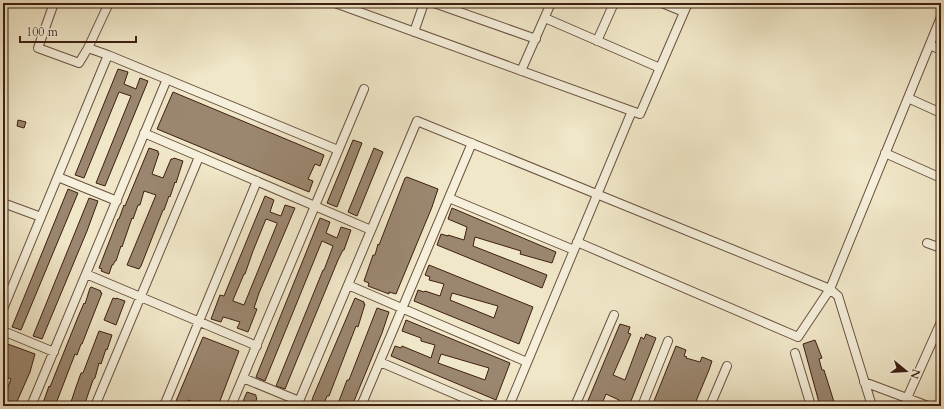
<svg xmlns="http://www.w3.org/2000/svg" width="944" height="409" font-family="Cardo,serif">
	<rect width="100%" height="100%" fill="#f0e7c8"/>
	<filter id="stains"><feTurbulence type="fractalNoise" baseFrequency=".005" numOctaves="4"/><feColorMatrix values="0 0 0 0 .2 0 0 0 0 .09 0 0 0 0 .02 0 0 0 .5 -.17"/></filter>
	<radialGradient id="worn" r=".72"><stop offset=".6" stop-color="#630" stop-opacity="0"/><stop offset="1" stop-color="#630" stop-opacity=".3"/></radialGradient>
	<path fill="#9b8770" stroke="#3e1f11" fill-rule="evenodd" d="M118,69L128,72L124,84L136,89L140,78L148,81L105,186L96,183L131,96L119,92L84,178L75,175Z
		M173,92L324,155L320,166L315,164L309,177L308,179L313,181L309,192L157,129Z
		M18,120L26,122L24,128L17,126Z
		M353,140L362,143L337,207L327,203Z
		M149,148L158,151V153H159L152,174L163,178L171,159H173L174,158L183,161L176,183L175,182L170,197L169,196L164,210H163L141,266L139,269L127,265L156,195L144,191L140,205H138L133,219L132,218L122,247L121,246L116,261H115L113,265H112L109,274L101,271L102,269L99,268L118,219H119L124,205L125,206Z
		M374,148L383,152L357,216L348,212Z
		M407,177L438,189L432,207L396,294L389,292V294L368,286L369,283L364,281L373,255H375L378,244L379,245L405,178Z
		M68,189L78,193L21,330L12,327Z
		M265,196L274,200L270,212L281,216L285,205L295,208L259,293L254,308L257,309L248,332L237,328L240,322L227,318L223,317L221,322L211,319L220,295L224,296ZM266,219L277,223V224L244,305L233,301V300L244,274H245L253,251Z
		M89,198L98,201L87,231L42,339L33,336Z
		M452,208L556,252L552,263L520,254L521,251L475,237L473,246L547,275L542,288L437,245L441,234L448,236V235L464,240L467,227L448,219Z
		M320,218L330,222L326,233L337,238L341,227L351,230L344,250H343L338,260L285,389L276,386L323,270H324L333,246L322,241L265,381L256,377Z
		M429,265L533,307L519,344L414,301L418,290L424,292L425,291L440,296L444,284L429,280L430,277L425,275ZM452,293L498,306L494,318L450,300Z
		M91,287L101,291L100,292L102,293L82,344H81L77,355L75,354L55,406H42L49,386L50,387L78,317L84,303L85,304L90,288Z
		M113,298L116,299V298L125,301L116,325L104,320Z
		M355,298L364,302V304H365L358,327L356,326L329,396H327L323,406H313L314,405L311,404L313,397Z
		M377,308L389,312L382,333L352,406H339L340,401H339L347,380H349Z
		M406,320L510,363L496,400L391,356L395,346L401,348L402,346L431,358L435,345L421,341V338L402,331ZM441,354L489,368L485,380L438,363Z
		M620,324L630,327L628,333L631,334L613,375L625,380L641,337L644,339L646,334L656,338L629,406H617L619,400L606,394L601,406H595L587,403Z
		M99,331L112,335L107,350L106,349L101,364L99,363L95,378L93,380L84,406L70,405L76,387L81,373H83Z
		M203,337L239,351L218,406H204L188,400L186,405L176,401Z
		M815,340L822,358L819,359L822,370H824L834,402L831,403L832,406H820L803,344Z
		M5,343L35,354L30,372L15,406H3V401L11,379L3,376V344L5,345Z
		M676,346L686,350L684,356L687,357L686,358L700,362L702,357L712,361L709,370L694,406H675L665,402L663,406H652Z
		M247,392L256,395V397L257,398L254,406H241Z"/>
	<g fill="none" stroke-linecap="round" stroke-linejoin="round">
		<defs>
			<path id="minor" d="M54,3L38,48L79,63L88,48
				M335,3L640,114L688,3
				M434,3L536,39
				M662,3L684,12
				M545,18L660,68
				M414,32L424,3
				M597,41L614,3
				M930,45L941,50
				M108,55L338,150
				M521,71L551,3
				M908,98L941,113
				M144,133L371,230
				M885,153L941,178
				M58,177L117,201
				M449,198L574,250
				M3,203L41,217
				M577,242L798,337L830,289L941,17
				M927,243L941,248
				M86,274L257,346
				M348,285L527,362
				M3,309L108,55L88,48L109,3
				M3,331L54,352
				M795,353L811,406
				M380,362L483,406
				M243,378L299,401
				M864,382L928,406
				M907,398L941,322
				M31,406L167,79
				M95,406L199,157
				M164,406L257,181
				M231,406L364,89
				M297,406L417,121L830,289L838,296L872,406
				M361,406L472,143
				M509,406L632,111
				M575,406L614,315
				M642,406L668,341
				M710,406L727,366"/>
		</defs>
		<use href="#minor" stroke="#6a513f" stroke-width="10"/>
		<use href="#minor" stroke="#f5efdb" stroke-width="8"/>
	</g>
	<rect width="944" height="409" fill="none" stroke="#f0e7c8" stroke-width="16"/>
	<rect x="4" y="4" width="936" height="401" fill="none" stroke="#3e1f11" stroke-width="2"/>
	<rect x="8" y="8" width="928" height="393" fill="none" stroke="#3e1f11"/>
	<g transform="translate(906 371) rotate(108)" stroke="#f5efdb" stroke-width="3" paint-order="stroke">
	<path d="M0-3L7 15L0 10L-7 15Z" fill="#3e1f11"/>
	<text y="-6" font-size="11" font-weight="bold" text-anchor="middle" fill="#3e1f11">N</text>
	</g>
	<path d="M20 36v6h116v-6" fill="none" stroke="#3e1f11" stroke-width="2"/>
	<text x="26" y="36" font-size="12" fill="#3e1f11" stroke="#f5efdb" stroke-width="3" paint-order="stroke">100 m</text>
	<rect width="100%" height="100%" filter="url(#stains)"/>
	<rect width="100%" height="100%" fill="url(#worn)"/>
</svg>
